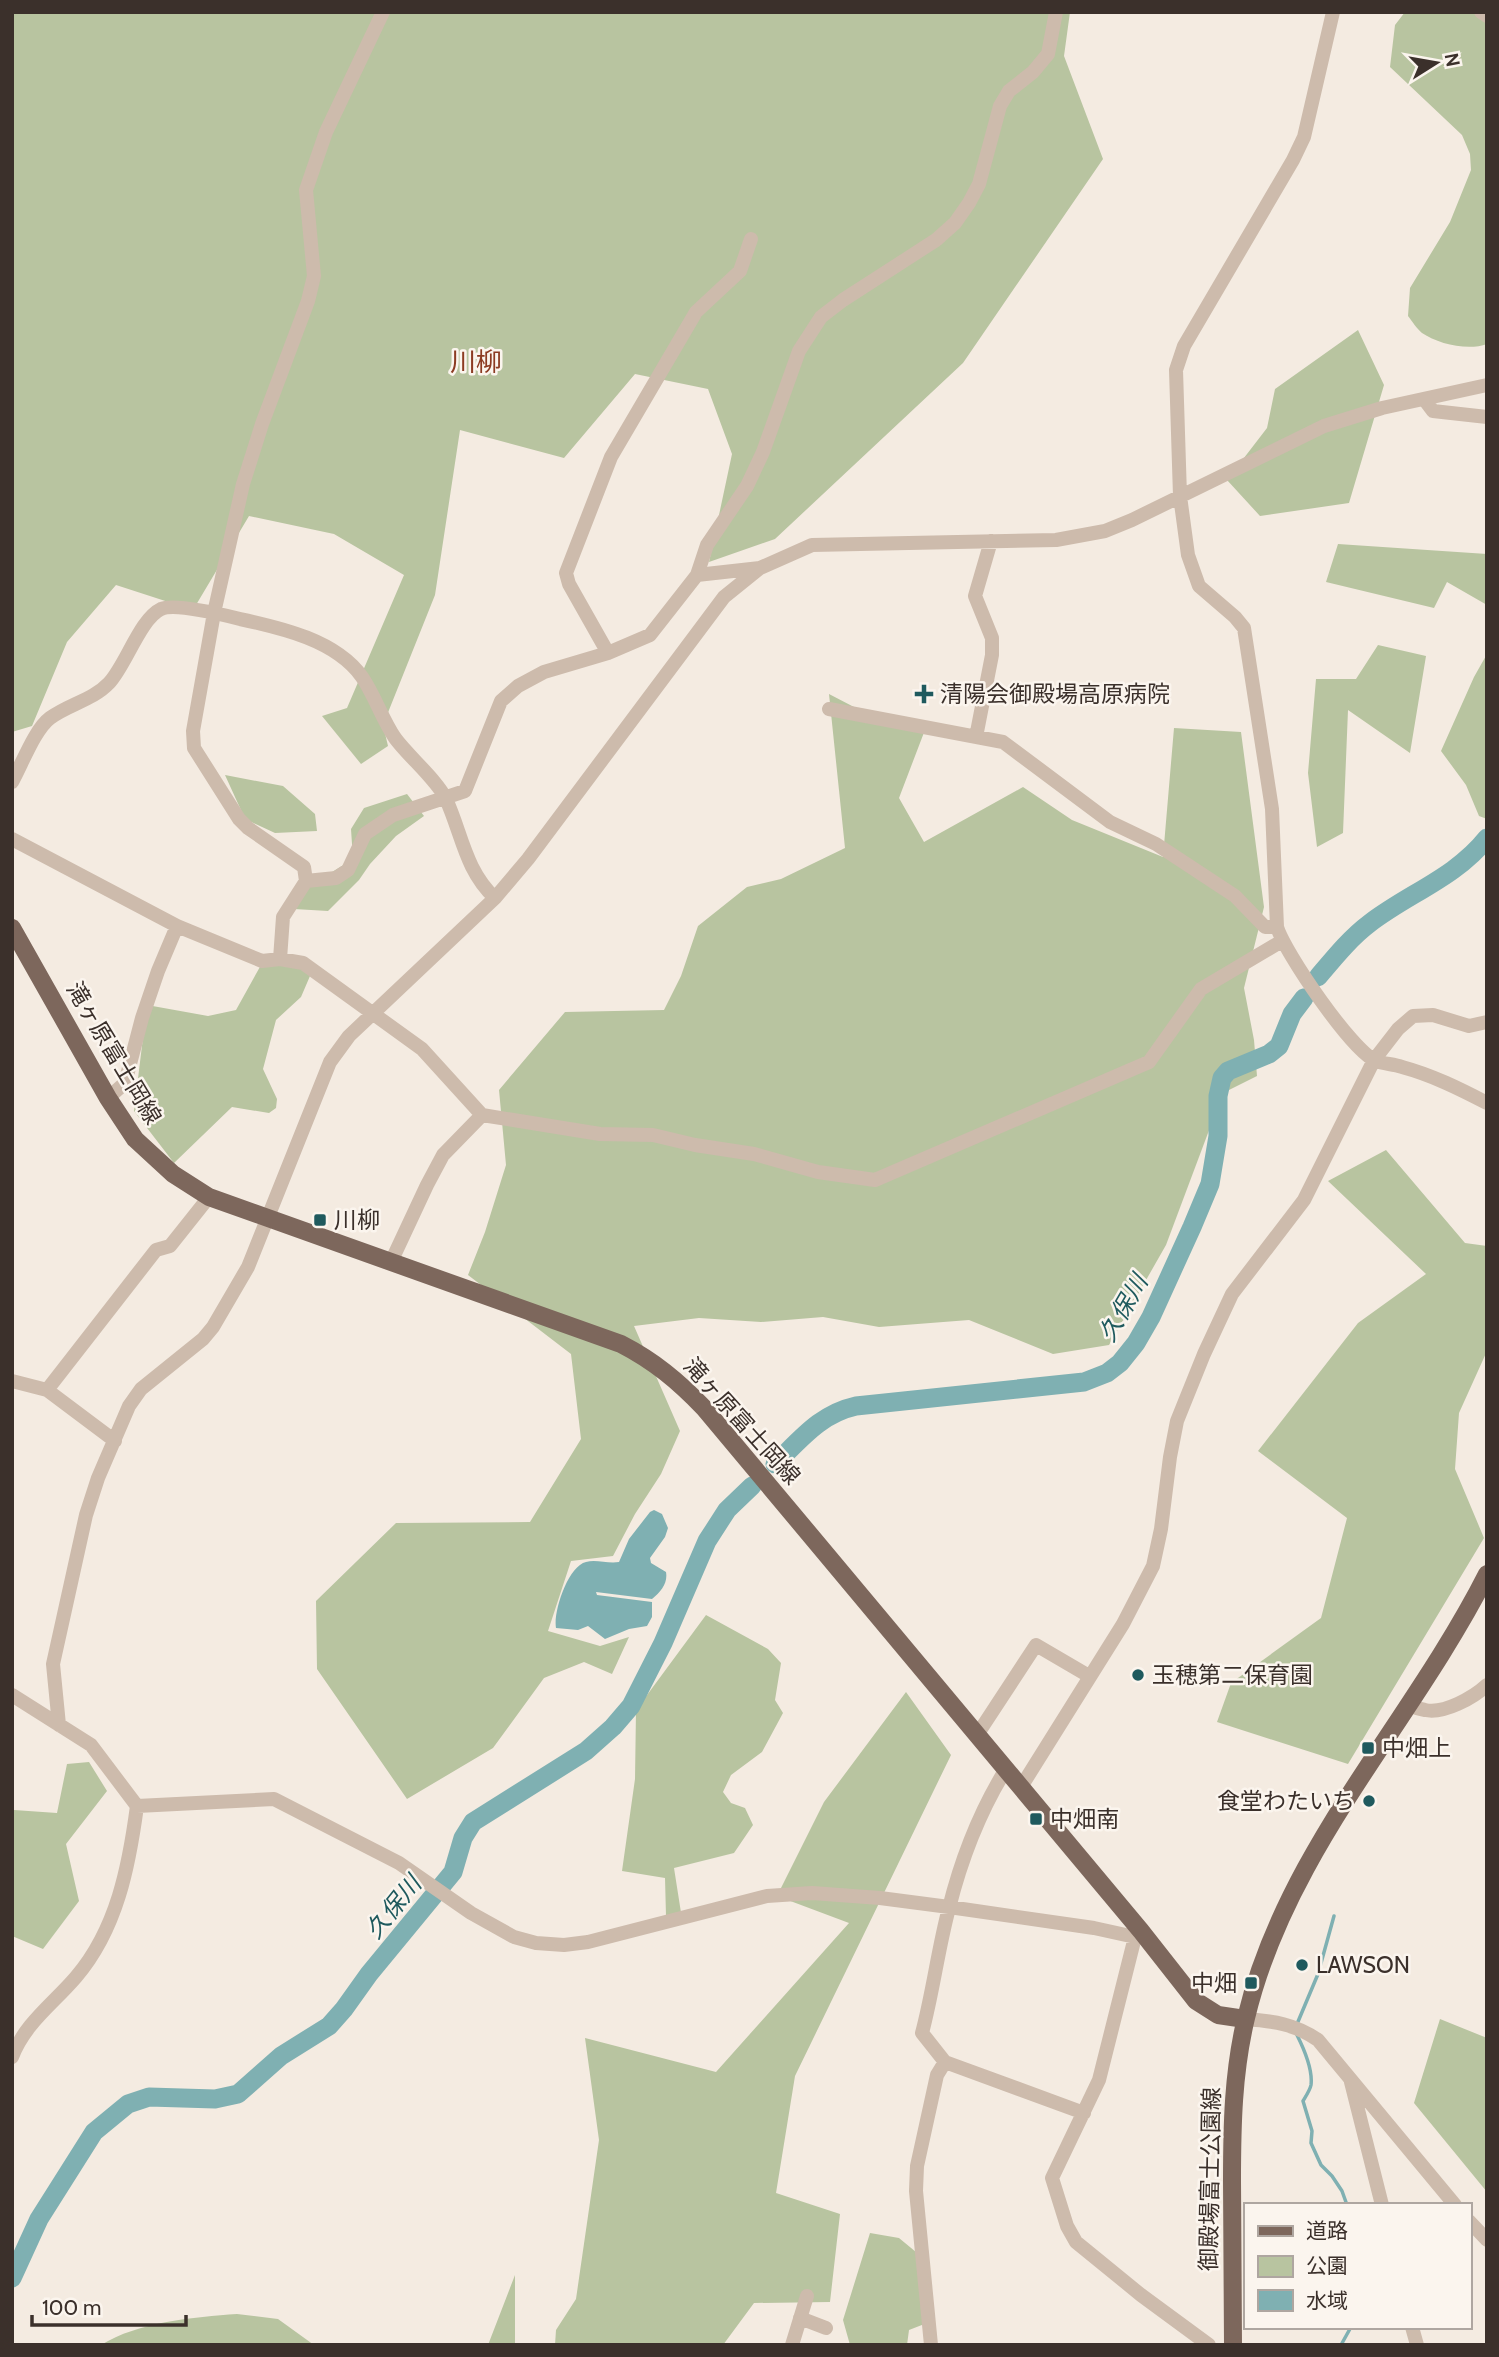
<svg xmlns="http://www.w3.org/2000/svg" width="1499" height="2357" font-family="Cabin,'Noto Sans JP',sans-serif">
	<rect width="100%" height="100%" fill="#f4ebe1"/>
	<path fill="#b8c4a0" d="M12,12H1070L1064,56L1103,159L963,363L775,539L709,562L732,454L708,389L635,374L564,458L460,430L435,595L383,725L388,746L361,764L322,716L347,708L404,575L334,534L249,516L193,610L116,585L67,642L32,726L12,732Z
		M1405,12H1487V344C1468,351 1438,344 1422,333C1417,329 1412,321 1408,316L1410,288L1450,222L1471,170L1470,154L1462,135L1390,67L1395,25Z
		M1358,330L1384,385L1349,503L1260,516L1227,480L1267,428L1275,389Z
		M1338,544L1487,554V605L1447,582L1434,608L1326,582Z
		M1378,645L1426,656L1410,753L1348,710L1343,833L1317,847L1308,773L1316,679H1356Z
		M1487,654V819L1479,816L1466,785L1441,751L1474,677Z
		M829,694L877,719L928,722L899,798L924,842L1023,787L1072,820L1163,857L1174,728L1241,732L1264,907L1244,988L1254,1040L1257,1076L1223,1093L1166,1245L1109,1345L1053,1354L969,1320L879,1327L823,1317L761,1322L699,1318L634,1326L680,1431L661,1474L635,1514L613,1556L571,1561L548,1631L600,1646L629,1637L612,1674L584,1662L544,1678L493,1748L407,1799L317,1669L316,1601L396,1523L530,1522L581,1439L571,1354L468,1275L485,1232L506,1165L499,1090L565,1012L664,1010L681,976L698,926L747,887L781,879L845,848Z
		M225,775L283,786L315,814L317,831L275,833L245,819Z
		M407,794L424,816L396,836L370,864L359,880L328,911L294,909L308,887L353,859L351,829L364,808Z
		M261,965L306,966L310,976L301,997L276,1020L263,1069L277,1099L276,1108L269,1113L232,1107L174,1163L134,1111L147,1005L208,1016L236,1010Z
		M1386,1150L1465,1243L1487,1246V1351L1459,1413L1455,1469L1484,1538L1348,1764L1217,1722L1231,1683L1321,1618L1347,1518L1258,1451L1358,1323L1426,1274L1328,1181Z
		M706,1615L768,1649L781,1663L775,1700L783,1713L762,1752L731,1775L723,1792L731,1803L745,1808L753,1825L734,1853L674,1868L682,1919L666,1916L665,1878L622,1871L635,1779L636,1710Z
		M906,1692L951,1755L795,2076L776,2193L840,2214L830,2302L754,2303L723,2345H555L556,2330L576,2299L599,2140L585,2038L716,2072L849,1923L777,1896L824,1802Z
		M89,1762L107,1791L66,1844L79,1901L43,1949L12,1936V1813L14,1810L57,1813L67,1764Z
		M1440,2019L1487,2038V2192L1414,2103Z
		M870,2233L899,2238L922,2257L927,2323L909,2330L907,2345H850L843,2320Z
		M515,2275V2345H488Z
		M237,2314L278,2319L314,2345H101C138,2322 194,2317 237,2314Z"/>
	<path fill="#7fb0b2" d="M654,1510L662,1514L668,1528L665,1537L650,1558L651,1563L666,1572C668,1583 661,1592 652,1599L596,1592L597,1595L652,1602V1617L647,1626L629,1629L605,1639L588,1626L578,1630L556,1628C553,1612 568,1566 586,1562C596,1559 608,1564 619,1562L629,1539L650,1512Z"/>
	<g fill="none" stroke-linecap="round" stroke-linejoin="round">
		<path stroke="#7fb0b2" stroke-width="3.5" d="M1297,2024L1318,1974L1334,1916
			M1297,2035C1304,2049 1313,2069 1311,2085C1310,2090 1306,2096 1303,2101L1312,2131L1311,2143L1321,2165L1332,2176L1342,2191L1347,2205
			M1341,2345L1351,2327"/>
		<path stroke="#7fb0b2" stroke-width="19" d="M1318,977C1334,958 1350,938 1370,923C1409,893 1455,878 1487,838
			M775,1464C801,1439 820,1414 856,1406L1084,1382L1107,1373L1120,1363L1136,1343L1151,1317L1192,1227L1210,1184L1218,1136V1096L1222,1078L1228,1071L1269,1054L1279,1046L1292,1014L1304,998
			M12,2278L39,2219L94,2132L128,2104L149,2097L215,2099L238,2094L281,2056L329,2026L344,2009L369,1974L453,1872L463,1838L473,1822L586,1751L613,1727L631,1706L663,1643L707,1541L727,1510L752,1486"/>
		<path stroke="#cdbbac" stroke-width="14" d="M1333,12L1304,137L1293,160L1184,346L1176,370L1180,496L1188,555L1199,586L1235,617L1244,628L1272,809L1277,927C1285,953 1352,1051 1376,1061C1384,1064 1394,1064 1402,1067C1432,1075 1460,1089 1487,1103
			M1481,12L1487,16
			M1424,399L1433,411L1487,417
			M697,575L760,568
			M608,653L569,584L566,573L611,457L696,312L740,271L751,239
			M829,709L1003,742L1110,822L1156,844L1235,896L1265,927H1277
			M976,737L992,655V638L975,596L991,541
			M12,782C22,764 35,729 50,718C69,704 93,700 109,683C126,665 140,619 161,609C175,603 224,615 240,619C281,628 336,640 362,677C375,696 382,719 395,738C409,757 436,779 446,799C462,834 465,870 495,898
			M12,839L177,926L262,961L280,959L303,963L422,1049L482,1115L600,1134L653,1135L695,1145L754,1154L818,1172L875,1180L1149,1062L1201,989L1282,941
			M306,881L336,878L348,870L365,834L393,815L465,791L501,701L518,686L544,672L608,653L650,635L697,575L707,545L747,486L763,452L799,351L821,317L843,300L936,240L955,223L969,203L979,184L1000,106L1009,91L1033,72L1048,54L1056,12
			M280,959L283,917L306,881L304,867L248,828L239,819L194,748L193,731L214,613L243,484L262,424L308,301L314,276L306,190L326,132L383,12
			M108,1098L125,1083L142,1018L158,971L177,926
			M391,1262L427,1185L443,1155L482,1115
			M12,1381L47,1390L115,1441
			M47,1390L156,1250L170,1246L209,1197
			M12,1695L91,1745L137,1806C129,1866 117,1929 76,1977C53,2004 25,2023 12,2057
			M1408,1705C1413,1707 1419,1709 1425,1710C1444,1714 1473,1698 1487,1685
			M59,1725L53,1664L86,1515L98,1478L129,1406L141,1389L203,1339L213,1327L248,1267L330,1062L349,1036L495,898L528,859L724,597L760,568L812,545L1056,540L1105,531L1132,520L1324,426L1382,408L1487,385
			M977,1735L1036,1645L1089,1676
			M1006,1769C980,1811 961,1860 949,1908C938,1949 933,1992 922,2033L945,2062L1084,2113
			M1021,1787L1123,1624L1153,1566L1161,1529L1170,1457L1177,1421L1204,1354L1232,1294L1304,1200L1374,1060L1398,1029L1413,1016L1433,1015L1469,1026L1487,1022
			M137,1806L274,1799L399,1863L471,1913L514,1937L536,1943L564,1945L588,1942L767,1896L812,1893L880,1898L949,1907L1094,1928L1135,1937
			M1141,1931L1135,1937L1099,2080L1052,2178L1067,2226L1076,2242L1141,2295L1209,2345
			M1245,2019C1273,2021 1295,2024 1318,2040L1455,2205
			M1351,2082L1382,2205
			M1469,2221L1487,2240
			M800,2318L826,2328
			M1412,2327L1417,2345
			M792,2345L807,2296
			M931,2345L916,2191L917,2166L937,2075L945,2062"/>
		<path stroke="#7d675c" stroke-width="18" d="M12,928L108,1098L135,1139L173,1174L209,1197L621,1344C654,1361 678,1381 704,1408L1141,1931L1196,2001L1218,2015L1245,2019
			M1233,2345C1233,2290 1232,2235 1232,2181C1232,2126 1233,2072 1246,2018C1286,1850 1411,1724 1487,1574"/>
	</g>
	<g fill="#1f5a5e" stroke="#fbf5ee" stroke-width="2.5">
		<path d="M920.5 683.5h7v7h7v7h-7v7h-7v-7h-7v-7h7z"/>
		<rect x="313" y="1213" width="14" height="14" rx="3.5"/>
		<circle cx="1138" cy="1675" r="7"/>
		<rect x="1361" y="1741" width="14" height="14" rx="3.5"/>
		<circle cx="1369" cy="1801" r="7"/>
		<rect x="1029" y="1812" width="14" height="14" rx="3.5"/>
		<circle cx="1302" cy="1965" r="7"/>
		<rect x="1244" y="1976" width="14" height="14" rx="3.5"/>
	</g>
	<g text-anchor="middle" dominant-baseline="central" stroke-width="5" stroke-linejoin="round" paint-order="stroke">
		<g font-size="23" fill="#3b302b" stroke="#fbf5ee" text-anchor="start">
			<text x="940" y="694">清陽会御殿場高原病院</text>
			<text x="334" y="1220">川柳</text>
			<text x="1152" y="1675">玉穂第二保育園</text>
			<text x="1382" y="1748">中畑上</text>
			<text x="1355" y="1801" text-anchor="end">食堂わたいち</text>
			<text x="1050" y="1819">中畑南</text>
			<text x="1316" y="1965">LAWSON</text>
			<text x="1237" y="1983" text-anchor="end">中畑</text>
		</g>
		<g font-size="23" fill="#3b302b" stroke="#fbf5ee">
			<text transform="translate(114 1053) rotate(59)">滝ヶ原富士岡線</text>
			<text transform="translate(742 1421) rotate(48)">滝ヶ原富士岡線</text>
			<text transform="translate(1210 2179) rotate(-89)">御殿場富士公園線</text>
		</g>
		<g font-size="24" font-style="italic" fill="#1f5a5e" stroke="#fbf5ee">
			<text transform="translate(1123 1308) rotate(-60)">久保川</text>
			<text transform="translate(393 1907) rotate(-51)">久保川</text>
		</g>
		<g font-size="26" fill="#8c3b22" stroke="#fbf5ee">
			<text x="476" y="362">川柳</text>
		</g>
	</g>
	<rect width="1499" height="2357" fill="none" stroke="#3b302b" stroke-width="28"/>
	<rect x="1244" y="2203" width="228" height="126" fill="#fbf5ee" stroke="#aea6a0" stroke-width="2"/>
	<rect x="1258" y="2226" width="35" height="10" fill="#7d675c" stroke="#aea6a0" stroke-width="2"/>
	<text x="1306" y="2238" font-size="21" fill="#3b302b">道路</text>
	<rect x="1258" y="2256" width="35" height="21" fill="#b8c4a0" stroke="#aea6a0" stroke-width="2"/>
	<text x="1306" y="2273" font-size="21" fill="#3b302b">公園</text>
	<rect x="1258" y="2290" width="35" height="21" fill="#7fb0b2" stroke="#aea6a0" stroke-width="2"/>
	<text x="1306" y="2308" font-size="21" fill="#3b302b">水域</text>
	<g transform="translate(1436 63) rotate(79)" stroke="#fbf5ee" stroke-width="5" paint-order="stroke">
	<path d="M0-5L12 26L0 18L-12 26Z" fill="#3b302b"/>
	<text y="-10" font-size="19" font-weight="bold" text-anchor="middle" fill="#3b302b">N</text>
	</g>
	<path d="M32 2315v10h154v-10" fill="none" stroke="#3b302b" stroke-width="3.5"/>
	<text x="42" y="2315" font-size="21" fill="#3b302b" stroke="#fbf5ee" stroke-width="5" paint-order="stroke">100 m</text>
</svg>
